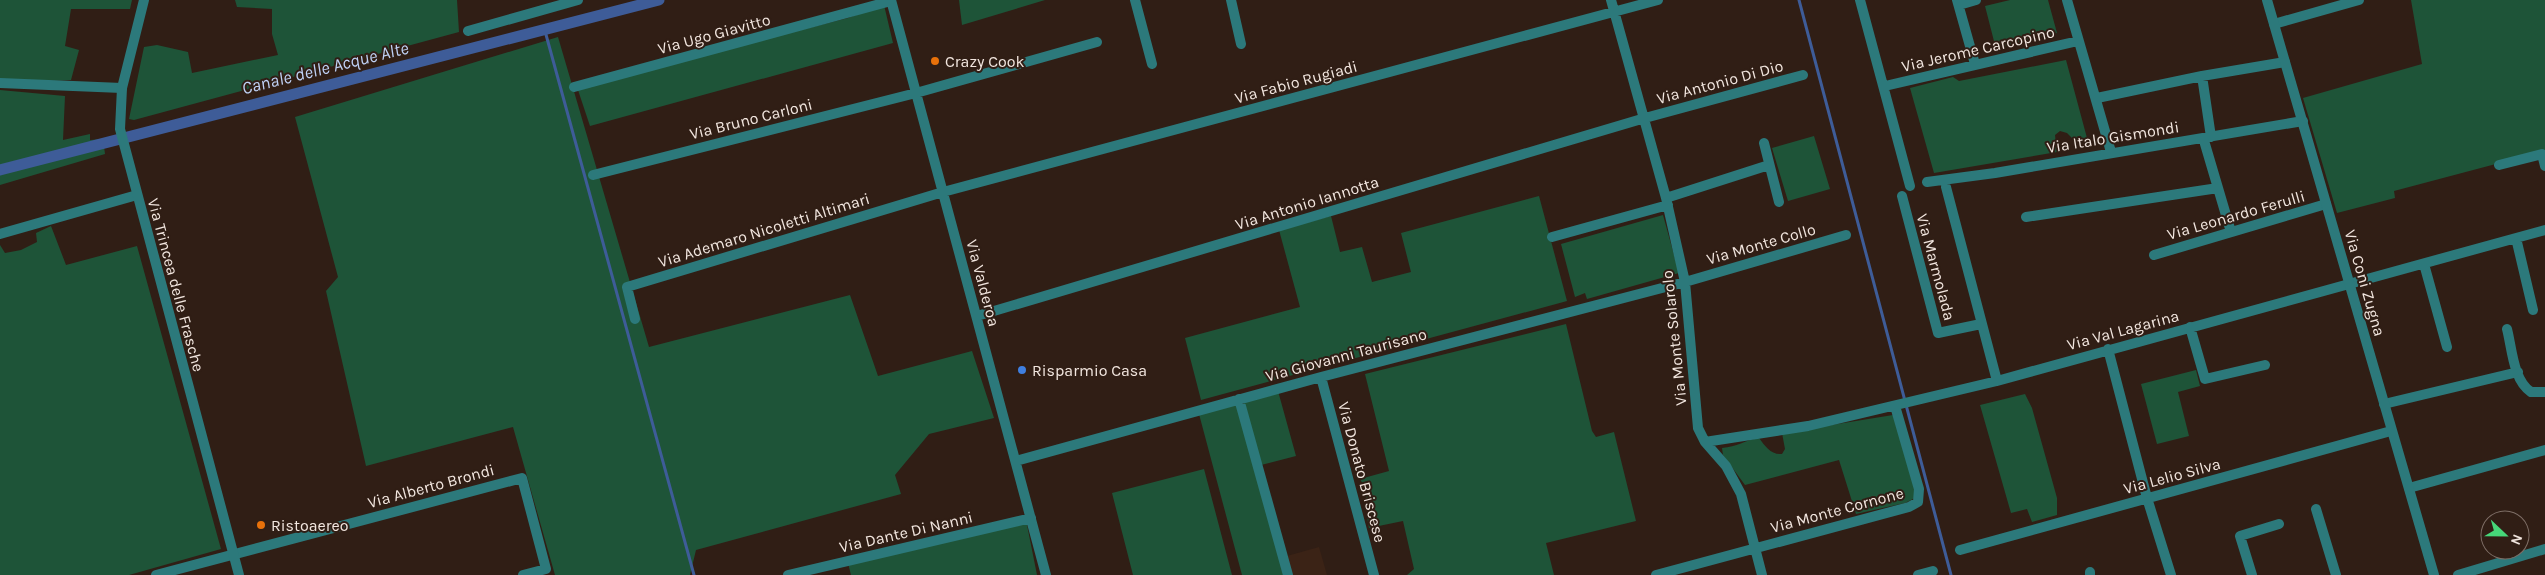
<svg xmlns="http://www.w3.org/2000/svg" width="2545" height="575" font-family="Karla,sans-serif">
	<rect width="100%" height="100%" fill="#301e15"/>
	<path fill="#3b2316" d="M1319,547L1327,575H1292L1287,556Z"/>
	<path fill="#1e5438" d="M0,0H132L130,9H71L65,46L79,50L71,80L0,83Z
		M235,0H457L459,32L134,120L129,119L144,47L157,45L188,52L192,73L278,55L272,34V9L237,7Z
		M959,0H1045L962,25Z
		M2010,0H2048L2057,33L1996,49L1985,6Z
		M2411,0H2545V151L2394,191L2395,198L2337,213L2303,98L2422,64Z
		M884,5L893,43L590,126L577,87L848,18Z
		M558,37L649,347L850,295L878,376L972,351L994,418L929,434L895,475L901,494L696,550L690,575H555L513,427L366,466L326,291L338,277L295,117Z
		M2066,60L2087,138L2076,142L2067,133L2060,131L2055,135L2057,152L1934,173L1910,88L1953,77L1959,81Z
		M0,90L65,96L63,140L90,134V140L103,139L105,154L0,185Z
		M1814,136L1830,189L1788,201L1772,148Z
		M1539,196L1567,301L1201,400L1185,338L1300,307L1279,230L1331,216L1340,252L1362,247L1372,282L1411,272L1401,233Z
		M1663,215L1679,273L1587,299L1585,293L1575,297L1561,244Z
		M51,226L66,265L137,246L221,549L129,575H0V245L5,253L21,250L37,242L36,233Z
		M1566,324L1592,431L1596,437L1614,432L1636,521L1546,543L1554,575H1407L1414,569L1403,521L1369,528C1365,511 1370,495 1360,479L1389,471L1365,374Z
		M2196,370L2200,386L2178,392L2189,436L2157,444L2141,384Z
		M1278,391L1296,456L1261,465L1243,401Z
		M2025,394L2032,408L2057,498V515L2032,522L2027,509L2011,513L1980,405Z
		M1238,404L1284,575H1242L1199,414Z
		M1893,415L1917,497L1905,503L1856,514L1839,460L1745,485L1723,455L1722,448C1737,447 1745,440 1759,438C1765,446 1771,455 1782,454L1785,449L1782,433Z
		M1204,469L1232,575H1133L1112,493Z
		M1026,520L1037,575H851L848,563Z"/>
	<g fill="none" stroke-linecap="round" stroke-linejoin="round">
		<path stroke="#3e5c98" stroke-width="3" d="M1799,0L1951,575
			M545,31L694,575"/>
		<path stroke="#3e5c98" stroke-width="11" d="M0,170L659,0"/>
		<path stroke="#2c797b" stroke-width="10" d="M891,0L1046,575
			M1135,0L1152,64
			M1231,0L1241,44
			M1611,0L1666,198L1685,282L1698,428L1705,442L1726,466L1741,494L1762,575
			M1860,0L1910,186
			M1957,0L1975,64
			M2067,0L2111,152
			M1959,5L1976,0
			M2274,24L2359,0
			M468,31L578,0
			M2202,76L2211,137
			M0,83L122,88
			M1885,86L2078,41
			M574,87L891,1
			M2097,98L2202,76L2285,62
			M1764,143L1779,202
			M2205,144L2231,232
			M2499,165L2542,154L2545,166
			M593,175L916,93L1097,42
			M1927,182L1995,173L2303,121
			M1946,187L1997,381
			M1902,196L1938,333L1981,324
			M1666,198L1769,165
			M2026,217L2218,188
			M0,234L137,195
			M1552,237L1668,205
			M2516,238L2533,310
			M2154,255L2326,204
			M2424,264L2447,347
			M977,316L1645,118L1803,75
			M635,319L627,287L943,192L1658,0
			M2190,327L2205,379L2265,365
			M2507,329C2512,348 2513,380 2531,392H2545
			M2108,349L2147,498L2171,575
			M1321,377L1374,575
			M1239,399L1288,575
			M2384,404L2518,372
			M1705,442L1808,426L1997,381L2545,230
			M1016,461L1321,377L1685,282L1846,235
			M2409,488L2545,450
			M2316,509L2336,575
			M1960,550L2391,431
			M2090,572V575
			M156,575L522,478L546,569L523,575
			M788,575L1031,518
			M1656,575L1909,507L1918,502L1919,489L1895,406
			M1918,575L1933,571
			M2252,575L2240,536L2279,524
			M2458,575L2545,549"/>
		<path stroke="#2c797b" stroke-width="10" d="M144,0L122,88L120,129L239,575
			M2267,0L2434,575"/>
	</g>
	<g fill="#e8710a" stroke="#301e15" stroke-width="2">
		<circle cx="935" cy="61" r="5"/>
		<circle cx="261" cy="525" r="5"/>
	</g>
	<circle fill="#3f7fe0" stroke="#301e15" stroke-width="2" cx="1022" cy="370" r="5"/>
	<g text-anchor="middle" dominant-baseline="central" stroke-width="4" stroke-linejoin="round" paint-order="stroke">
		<g font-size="16" fill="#f2e6df" stroke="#301e15">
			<text transform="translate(714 34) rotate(-15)">Via Ugo Giavitto</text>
			<text transform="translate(1978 49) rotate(-13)">Via Jerome Carcopino</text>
			<text transform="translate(1296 82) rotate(-15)">Via Fabio Rugiadi</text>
			<text transform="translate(1720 82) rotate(-15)">Via Antonio Di Dio</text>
			<text transform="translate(751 119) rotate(-14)">Via Bruno Carloni</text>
			<text transform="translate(2113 137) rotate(-9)">Via Italo Gismondi</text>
			<text transform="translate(1307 203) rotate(-17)">Via Antonio Iannotta</text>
			<text transform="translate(2236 215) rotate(-16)">Via Leonardo Ferulli</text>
			<text transform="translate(764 230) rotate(-17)">Via Ademaro Nicoletti Altimari</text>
			<text transform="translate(1761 244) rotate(-16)">Via Monte Collo</text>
			<text transform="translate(1936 267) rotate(75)">Via Marmolada</text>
			<text transform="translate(983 283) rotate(75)">Via Valderoa</text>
			<text transform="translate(2365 283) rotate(74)">Via Coni Zugna</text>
			<text transform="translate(176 285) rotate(75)">Via Trincea delle Frasche</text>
			<text transform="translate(2123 330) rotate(-15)">Via Val Lagarina</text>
			<text transform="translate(1674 338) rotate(-96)">Via Monte Solarolo</text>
			<text transform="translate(1346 355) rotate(-15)">Via Giovanni Taurisano</text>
			<text transform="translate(1362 472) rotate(75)">Via Donato Briscese</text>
			<text transform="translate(2172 476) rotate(-15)">Via Lelio Silva</text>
			<text transform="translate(431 486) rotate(-15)">Via Alberto Brondi</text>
			<text transform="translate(1837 510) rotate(-15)">Via Monte Cornone</text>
			<text transform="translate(906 532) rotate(-13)">Via Dante Di Nanni</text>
		</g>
		<g font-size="16" fill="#f2e6df" stroke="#301e15" text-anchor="start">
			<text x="945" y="61">Crazy Cook</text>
			<text x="1032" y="370">Risparmio Casa</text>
			<text x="271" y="525">Ristoaereo</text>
		</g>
		<g font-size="18" font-style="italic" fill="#bfd1f5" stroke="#301e15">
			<text transform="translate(325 68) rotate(-14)">Canale delle Acque Alte</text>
		</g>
	</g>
	<g transform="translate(2505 535) rotate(112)"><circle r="24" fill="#301e15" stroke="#7e6e66"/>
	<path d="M0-4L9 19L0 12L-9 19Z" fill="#46d779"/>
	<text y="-8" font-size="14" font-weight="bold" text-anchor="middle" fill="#f2e6df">N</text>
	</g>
</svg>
